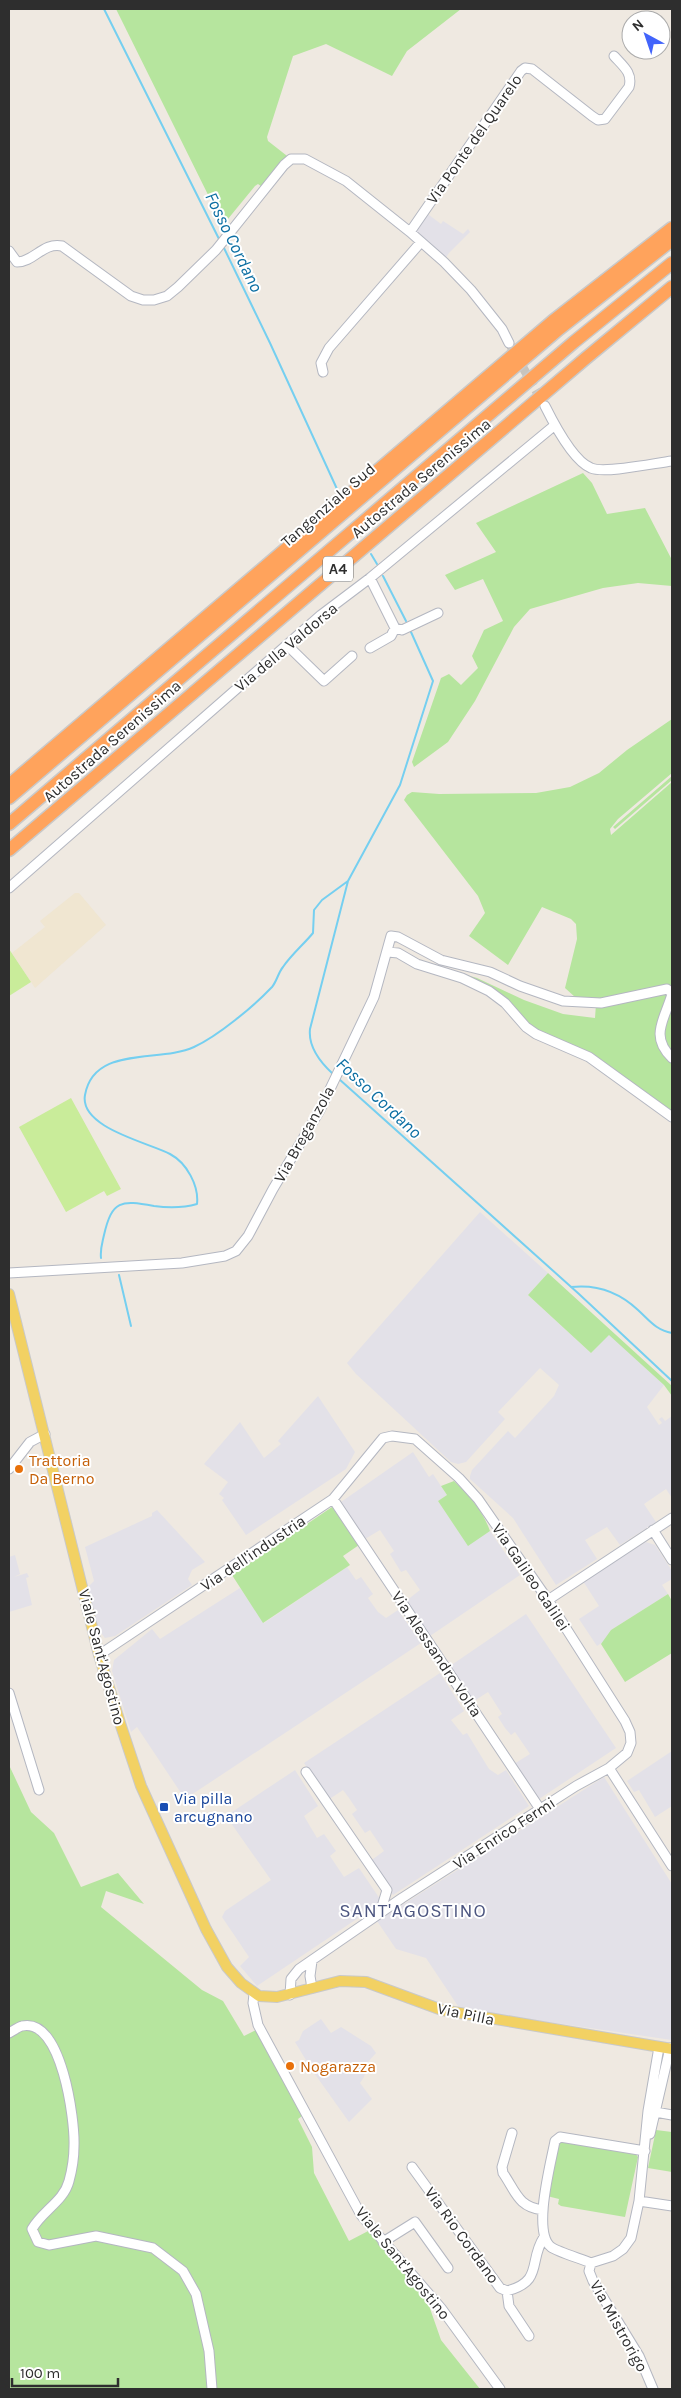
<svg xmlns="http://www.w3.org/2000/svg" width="681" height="2398" font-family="Karla,sans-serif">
	<rect width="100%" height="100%" fill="#efe9e1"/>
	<path fill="#e3e1e8" d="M425,212L441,224L443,221L463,234L468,229L470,232L449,253L445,259L414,234Z
		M480,1212L548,1273L528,1295L591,1353L609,1334L664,1385L647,1407L659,1425L662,1423L659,1419L662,1417L665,1421L672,1416V1498L666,1489L644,1504L656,1522L620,1545L607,1527L585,1540L597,1559L556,1585L513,1518L470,1479V1476L472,1470L508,1431L515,1438L554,1396L559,1385L540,1368L498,1412L505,1419L466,1462L458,1464L451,1462L356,1374L347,1363Z
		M318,1396L355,1452L346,1469L246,1535L222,1500L224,1498L219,1494L228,1482L204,1464L240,1422L264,1458L281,1444L278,1441Z
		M413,1452L429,1477L433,1474L447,1495L438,1501L468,1545L490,1531L520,1575L430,1636L406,1601L420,1590L406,1570L401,1572L390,1554L394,1551L380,1530L365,1539L341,1502Z
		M157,1510L205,1562L192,1570L188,1579L192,1585L115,1636L105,1638L98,1629L88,1587L94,1581L85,1547L152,1516V1513Z
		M646,1542L655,1545L672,1571V1579L662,1585L668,1594L611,1630L603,1642L597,1646L579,1619L599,1606L583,1581Z
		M15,1555L20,1574L14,1577L27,1573L29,1577L26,1578L32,1605L9,1612V1557Z
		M347,1567L356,1580L361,1577L373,1594L368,1598L378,1612L386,1618L398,1610L421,1643L185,1799L137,1727L131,1732L112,1671L114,1660L152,1629L160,1639L240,1588L264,1623Z
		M526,1614L616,1748L539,1799L514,1764L530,1754L515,1732L511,1735L505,1728L498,1717L502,1714L488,1692L474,1701L450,1666Z
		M440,1673L464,1711L451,1720L463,1735L467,1733L489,1769L498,1775L506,1770L529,1806L393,1895L369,1862L384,1851L370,1830L365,1833L352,1814L357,1810L349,1798L343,1790L328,1800L304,1763Z
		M672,1751V1806L655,1817L639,1790L634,1792L627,1781Z
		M295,1770L318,1806L304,1816L317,1838L324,1834L336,1851L330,1856L344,1877L359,1868L382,1902L257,1986L240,1966L249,1957L222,1917L225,1911L271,1880L226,1816Z
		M604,1777L672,1884V2040L460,2009L426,1958L396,1949L377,1921Z
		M321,2019L331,2033L341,2027L371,2046L376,2053L368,2062L364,2077L360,2083L372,2099L349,2122L312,2070L295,2042L299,2040L303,2031Z"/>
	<path fill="#f0e6d1" d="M75,893H79L106,925L35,988L12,953L45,927L40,921Z"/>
	<path fill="#b6e59e" d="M116,9H461L407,51L392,76L326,44L293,56L267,137L268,141L291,159L265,189L258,184L255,186L223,225Z
		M583,473L592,483L607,514L645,508L672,560V586L638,583L603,588L530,609L514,627L475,701L448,742L414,767L412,762L441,678L449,674L461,685L478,668L472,656L484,630L503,621L483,579L455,590L445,575L496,552L476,523Z
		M672,719V773L618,819L610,829L611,835L672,782V985L591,1000L575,997L565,988L577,939L576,924L571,919L542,907L508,965L469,936L485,913L478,896L404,800L407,795L412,792L439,794L536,793L570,787L599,773L627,750Z
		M672,776V780L615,829L613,827Z
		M445,969L477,978L524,1000L563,1014L595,1018L596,1004L672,989V1112L592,1053L538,1030L529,1024L508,1000L491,987Z
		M548,1273L672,1386V1396L664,1385L609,1335L591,1353L528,1295Z
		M454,1481C469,1495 483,1511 490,1531L468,1546L438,1501L447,1495L441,1486Z
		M332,1507L359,1545L343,1556L350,1565L263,1623L232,1575Z
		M668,1594L672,1601V1653L625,1682L601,1644L611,1630Z
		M9,1765L31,1812L54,1833L81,1887L118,1873L144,1904L106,1891L101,1907L202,1990L223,2001L244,2036L258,2029L306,2113L298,2119L312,2147L314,2173L349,2241L372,2229L426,2297L441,2340L480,2389H9Z
		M656,2130L672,2132V2172L648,2168Z
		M561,2141L635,2153L638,2157L625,2217L561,2206L558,2204L559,2199L547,2196L549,2186H551L557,2144Z"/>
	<path fill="#c9ec9a" d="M9,949L31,982L9,996Z
		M71,1098L121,1189L107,1196L104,1191L66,1212L19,1127Z"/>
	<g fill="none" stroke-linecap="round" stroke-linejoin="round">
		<path stroke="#75cff0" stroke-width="2" d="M104,9L219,239
			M223,246L270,343L337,489
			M371,554L377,564
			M383,576L406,621
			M333,1074C321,1063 308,1047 310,1029L348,881L400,785L433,681L411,632
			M339,1079L579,1294L672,1381
			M101,1258C100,1249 102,1244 104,1235C112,1200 121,1200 154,1206C169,1208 183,1208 197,1204C199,1186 187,1163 170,1154C150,1143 79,1128 85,1095C94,1045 159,1063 194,1047C218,1036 254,1006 272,987C277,981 278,973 283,967C291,955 304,944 313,933L314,910L322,900L348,881
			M119,1275L131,1326
			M571,1287C598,1284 619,1292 638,1310C650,1321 656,1330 672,1333"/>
		<path stroke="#c8c4bd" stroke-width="9" stroke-dasharray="9 4.5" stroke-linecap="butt" d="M509,343L542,401"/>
		<defs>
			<path id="minor" d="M410,232L521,71L525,68L532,69L592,116L598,120L605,119L629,87C633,73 623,66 614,56
				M9,251L17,262C34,262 43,242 62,246L131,296L143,300H154L167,296L178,287L216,250L284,165L291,159H305L346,181L410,232L444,262L471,290L502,329L509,343
				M323,372L321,363L329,348L421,242
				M545,406C553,422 573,461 591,468C605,474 655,463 672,461
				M370,578L395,628L391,636L370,648
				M395,628L402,630L438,613
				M287,645L324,681L352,656
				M9,888L321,615L370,578L555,425
				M388,952L398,953L417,964L462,978L489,991L505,1003L526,1027L536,1034L589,1057L672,1117
				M672,994C665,1019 649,1036 672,1058
				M9,1273L182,1263L225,1256L236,1251L248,1236L273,1189L320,1110L374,997L391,936L398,937L441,960L490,972L520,986L563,1001L601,1003L667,989L672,993
				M9,1469L30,1442L45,1434
				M333,1499L540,1809
				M653,1530L672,1560
				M548,1600L672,1518
				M99,1655L333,1499L383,1438L392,1436L415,1439L459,1478L478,1499L548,1600L625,1721L630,1732L631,1743L627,1753L609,1768L576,1786L402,1898L299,1969L291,1979L290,1995
				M9,1693L39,1790
				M609,1768L672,1866
				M306,1772L387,1890L380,1913
				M312,1961L310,1976L312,1988
				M254,1994L253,2003L258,2025L361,2215L441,2308L500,2389
				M9,2033C13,2031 18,2027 22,2026C62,2017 75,2121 74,2146C74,2157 72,2170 69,2181C64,2201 42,2211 32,2229L38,2242L49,2245L96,2236L153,2248L183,2271L196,2294L209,2351L212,2389
				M650,2111L672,2115
				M512,2133L502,2167L503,2173C516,2192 518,2207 543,2210
				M650,2134L670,2048
				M412,2167L500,2288L507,2291C544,2281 528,2261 544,2237
				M639,2201L672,2206
				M383,2242L415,2222L448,2268
				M591,2263C582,2259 558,2252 551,2247C532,2232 551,2163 555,2141L560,2137L645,2151
				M591,2263L613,2256L623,2249L631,2238L639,2201L648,2111L659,2047
				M591,2263L589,2271L593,2281L639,2356L653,2389
				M507,2291L509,2306L529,2336"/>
			<path id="major" d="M9,1294L99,1655L121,1726L141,1786L206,1929L227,1967L241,1983L259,1996L277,1997L340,1981L366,1982L442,2010L672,2049"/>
			<path id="highway" d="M9,785L553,321L672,228
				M9,798L559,329L672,240
				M9,824L574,342L672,263
				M9,850L586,358L672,287"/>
		</defs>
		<use href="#minor" stroke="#b4b7c1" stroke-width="11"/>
		<use href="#major" stroke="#c9c9c9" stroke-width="12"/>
		<use href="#highway" stroke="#c9c9c9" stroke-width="15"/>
		<use href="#minor" stroke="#fff" stroke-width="9"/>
		<use href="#major" stroke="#f2d163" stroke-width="10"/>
		<use href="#highway" stroke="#ffa35c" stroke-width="12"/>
	</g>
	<g fill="#e8710a" stroke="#fff" stroke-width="2">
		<circle cx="19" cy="1469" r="5"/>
		<circle cx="290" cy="2066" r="5"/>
	</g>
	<rect fill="#1a4fb4" stroke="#fff" stroke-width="2" x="159" y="1802" width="10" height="10" rx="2.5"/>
	<g text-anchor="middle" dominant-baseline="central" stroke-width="4" stroke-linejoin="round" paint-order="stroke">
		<rect fill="#fff" stroke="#6d6d6d" stroke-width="1" x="323" y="556.5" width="30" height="25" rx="4"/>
		<g font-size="15" font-weight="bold" fill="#2e2e2e">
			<text x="338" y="569">A4</text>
		</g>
		<g font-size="16" fill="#2e2e2e" stroke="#fff">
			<text transform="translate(474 139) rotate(-55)">Via Ponte del Quarelo</text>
			<text transform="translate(421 478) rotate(-40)">Autostrada Serenissima</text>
			<text transform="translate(328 505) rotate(-41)">Tangenziale Sud</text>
			<text transform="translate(286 647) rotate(-40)">Via della Valdorsa</text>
			<text transform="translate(112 741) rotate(-41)">Autostrada Serenissima</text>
			<text transform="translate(304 1134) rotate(-61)">Via Breganzola</text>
			<text transform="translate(253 1553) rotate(-34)">Via dell'industria</text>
			<text transform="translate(531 1577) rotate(56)">Via Galileo Galilei</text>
			<text transform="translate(437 1654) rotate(56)">Via Alessandro Volta</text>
			<text transform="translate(102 1657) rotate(75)">Viale Sant'Agostino</text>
			<text transform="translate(504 1833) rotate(-33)">Via Enrico Fermi</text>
			<text transform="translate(466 2014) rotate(12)">Via Pilla</text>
			<text transform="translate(462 2235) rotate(54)">Via Rio Cordano</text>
			<text transform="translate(403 2263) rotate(51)">Viale Sant'Agostino</text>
			<text transform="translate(619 2326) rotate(61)">Via Mistrorigo</text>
		</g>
		<g font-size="16" fill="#c56008" stroke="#fff" text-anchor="start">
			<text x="29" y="1460">Trattoria<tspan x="29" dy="18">Da Berno</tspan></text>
			<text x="300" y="2066">Nogarazza</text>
		</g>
		<g font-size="16" fill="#164399" stroke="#fff" text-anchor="start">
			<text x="174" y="1798">Via pilla<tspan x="174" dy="18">arcugnano</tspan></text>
		</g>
		<g font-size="18" font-style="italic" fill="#0d6fa3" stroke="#fff">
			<text transform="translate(234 242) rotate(64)">Fosso Cordano</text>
			<text transform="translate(379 1098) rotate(43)">Fosso Cordano</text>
		</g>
		<g font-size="19" letter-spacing="1" fill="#4d5680" stroke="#fff">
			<text x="413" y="1911">SANT'AGOSTINO</text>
		</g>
	</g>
	<rect width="681" height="2398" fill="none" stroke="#2e2e2e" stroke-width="20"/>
	<g transform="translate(646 35) rotate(320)"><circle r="24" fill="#ffffff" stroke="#ababab"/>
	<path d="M0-4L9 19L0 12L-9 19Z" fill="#4264fb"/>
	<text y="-8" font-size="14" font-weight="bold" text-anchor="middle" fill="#2e2e2e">N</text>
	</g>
	<path d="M12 2378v8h106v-8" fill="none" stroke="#2e2e2e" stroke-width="2.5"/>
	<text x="20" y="2378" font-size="15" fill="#2e2e2e" stroke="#ffffff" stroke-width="4" paint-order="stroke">100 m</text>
</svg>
